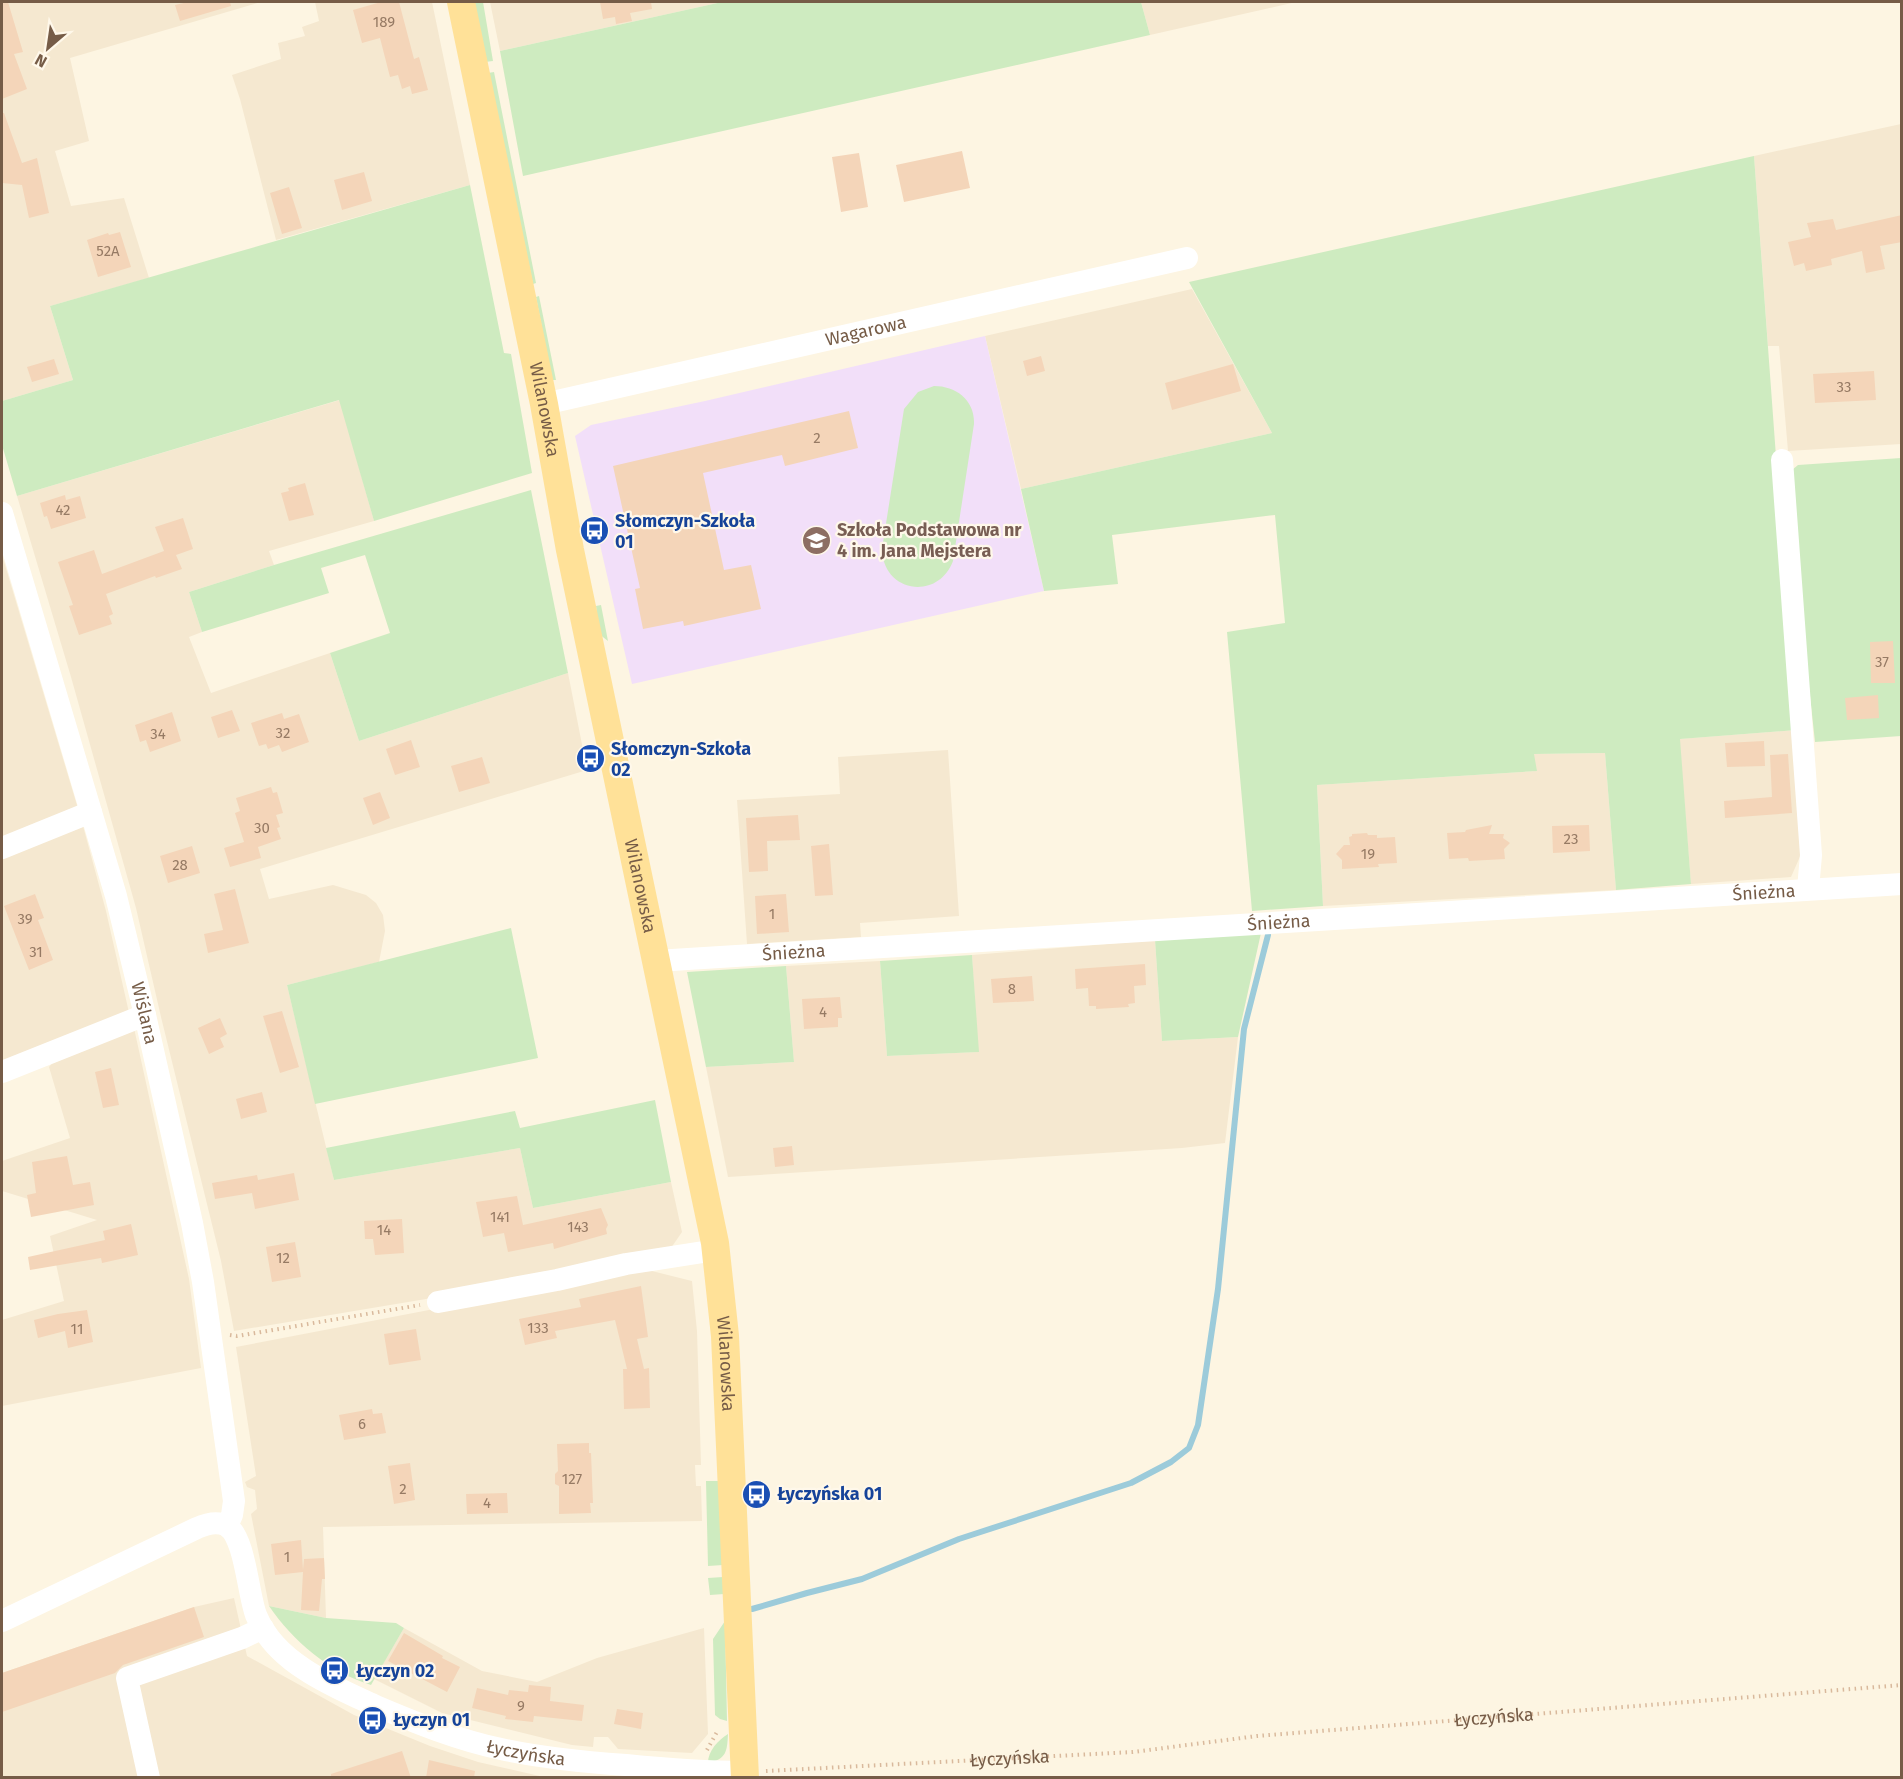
<svg xmlns="http://www.w3.org/2000/svg" width="1903" height="1779" font-family="'Fira Sans',sans-serif">
	<rect width="100%" height="100%" fill="#fdf5e2"/>
	<path fill="#f5e8d0" d="M2,2H261L70,58L89,141L55,151L71,206L124,198L149,278L50,306L73,380L2,401Z
		M315,2H432L470,185L276,240L240,99L232,75L281,59L278,43L305,36L302,27L319,21Z
		M490,2H722L500,51Z
		M1141,2H1296L1150,35Z
		M1901,124V444L1788,451L1779,346H1768L1754,156Z
		M1192,289L1272,433L1021,489L985,336Z
		M340,400L374,521L269,551L274,565L189,592L202,632L189,637L211,693L330,653L359,741L568,673L587,770L260,869L269,899L333,885L366,895L376,903L383,915L385,931L379,962L287,985L334,1180L520,1148L533,1208L671,1182L682,1232L671,1248L426,1299L234,1331L221,1261L161,1017L136,908L71,677L17,496Z
		M2,555L79,812L2,841Z
		M1796,730L1806,843L1791,877L1691,884L1679,739Z
		M948,750L959,916L860,923L861,937L747,944L737,800L840,794L838,757Z
		M1605,753L1616,890L1323,906L1317,785L1536,771L1533,754Z
		M83,826L106,911L130,1017L2,1064V857Z
		M1155,940L1162,1041L1238,1037L1225,1143L1182,1148L728,1177L706,1067L794,1062L786,966L880,961L887,1056L978,1052L972,955Z
		M134,1028L189,1279L201,1368L2,1406V1320L64,1301L50,1236L97,1220L2,1191V1161L70,1138L49,1067L58,1056Z
		M644,1269L692,1281L697,1331L701,1465H695L696,1486H701L702,1521L323,1527L326,1618L269,1606L251,1514L257,1509L255,1490L247,1487L245,1482L256,1476L236,1347Z
		M234,1598L247,1656L354,1715L430,1746L478,1762L544,1777H2V1673L194,1607Z
		M404,1628L482,1671L537,1682L597,1658L704,1628L708,1734L692,1753L618,1749L608,1737H594L593,1747L572,1745L442,1713L374,1679Z"/>
	<path fill="#f2dff9" d="M985,336L1044,591L632,684L575,436L591,425L705,401Z"/>
	<path fill="#ceebc0" d="M471,2H483L493,61L485,62Z
		M722,2H1141L1150,35L523,176L500,51Z
		M494,72L536,283L533,284L488,73Z
		M1754,156L1796,730L1680,739L1691,884L1616,890L1605,753L1534,754L1537,771L1317,785L1323,906L1252,911L1227,632L1285,623L1275,515L1112,535L1118,584L1044,591L1021,489L1272,433L1189,282Z
		M470,185L504,353L511,354L532,473L374,521L339,400L17,496L2,445V401L73,380L50,306Z
		M539,296L556,380H552L536,297Z
		M934,386C956,386 975,400 974,424L953,561C938,601 883,593 882,549L904,409L918,392Z
		M1901,458V736L1815,742L1800,603L1792,470L1798,465Z
		M531,490L568,673L359,741L330,653L390,633L365,555L321,568L329,593L202,632L189,592L274,565Z
		M601,605L608,641L599,634L596,606Z
		M511,928L538,1058L315,1104L287,985Z
		M1261,933L1238,1037L1162,1041L1155,940Z
		M972,955L979,1052L887,1056L880,961Z
		M786,966L794,1062L706,1067L687,972Z
		M655,1100L671,1182L533,1208L520,1148L334,1180L326,1148L515,1111L520,1128Z
		M706,1481H721L723,1565L708,1566Z
		M723,1577L724,1594L710,1595L708,1578Z
		M269,1606L326,1618L396,1623L404,1628L371,1685C329,1672 293,1641 269,1606Z
		M725,1621L727,1721L720,1719L715,1715L713,1639Z
		M728,1734C727,1751 727,1759 708,1763C708,1751 718,1740 728,1734Z"/>
	<g fill="none" stroke-linecap="round" stroke-linejoin="round">
		<path stroke="#9ccbda" stroke-width="6" d="M752,1609L807,1593L862,1579L959,1539L1131,1483L1171,1462L1189,1448L1198,1425L1218,1289L1244,1029L1268,935"/>
	</g>
	<path fill="#f4d5b9" d="M2,2H8L23,52L14,54L27,89L2,99Z
		M188,2H230L231,6L180,21L175,5Z
		M381,2H399L414,59L419,57L428,90L412,94L410,86L402,89L398,75L390,77L380,38L362,43L353,10Z
		M600,2H651L652,9L630,13L632,21L616,24L615,17L603,19Z
		M2,113H4L22,163L37,158L49,213L29,218L22,185L2,183Z
		M962,151L970,188L904,202L896,165Z
		M859,153L868,207L841,212L832,157Z
		M364,172L372,201L342,210L334,180Z
		M289,187L302,228L282,234L270,193Z
		M1902,215V242L1880,246L1885,269L1866,273L1862,251L1831,259L1832,265L1806,271L1804,263L1794,266L1788,242L1811,237L1807,223L1833,219L1836,230Z
		M120,232L131,267L98,277L87,240L108,233L109,235Z
		M1041,356L1045,371L1027,376L1023,361Z
		M54,359L59,374L32,382L27,367Z
		M1233,364L1241,391L1172,410L1165,383Z
		M1874,371L1876,400L1815,403L1813,374Z
		M849,411L858,448L785,466L782,455L703,473L724,570L751,565L761,609L684,626L683,621L643,629L635,589L640,588L613,466Z
		M305,483L314,515L289,521L281,493L289,491L288,488Z
		M65,495L66,500L80,496L86,518L51,529L47,516L44,517L40,503Z
		M183,518L193,549L176,555L182,569L156,578L155,576L106,594L113,614L109,616L112,624L79,635L69,606L73,605L58,562L94,550L102,574L164,551L155,527Z
		M1893,641L1895,683H1871L1870,642Z
		M1878,695L1879,718L1847,720L1845,698Z
		M232,710L240,731L218,738L211,717Z
		M172,712L181,741L150,752L146,740L140,742L135,725Z
		M282,713L284,719L299,714L309,742L282,752L279,745L268,749L266,744L259,746L251,723Z
		M411,740L420,767L395,775L386,749Z
		M1764,741L1765,766L1727,767L1725,743Z
		M1788,754L1792,813L1725,818L1724,801L1772,797L1770,755Z
		M482,757L490,783L459,792L451,766Z
		M271,787L273,793L277,792L283,813L276,815L280,827L277,828L281,839L258,847L261,858L230,867L224,848L244,842L235,813L240,811L236,798Z
		M380,792L390,818L373,825L363,798Z
		M798,815L800,840L767,841L768,871L749,872L746,818Z
		M1492,825L1489,834H1504L1503,838L1510,843L1504,849L1505,859L1469,861L1468,858L1449,859L1447,833L1465,832L1466,830Z
		M1589,825L1590,851L1553,853L1552,826Z
		M1367,833L1368,835H1377V838L1395,837L1397,863L1378,864L1379,867L1342,869V860L1336,854L1344,845H1350L1349,837L1352,836V834Z
		M829,844L833,895L815,896L811,846Z
		M192,846L200,873L168,883L160,856Z
		M235,889L249,943L208,953L204,934L223,930L214,894Z
		M35,894L44,918L38,920L53,960L29,970L4,906Z
		M786,894L789,932L757,934L755,896Z
		M1145,964L1146,985L1134,986L1135,1003L1128,1004L1129,1007L1096,1009V1006H1089L1088,988L1076,989L1075,969Z
		M1032,976L1034,1001L993,1003L991,979Z
		M840,997L842,1018H838V1027L804,1029L802,999Z
		M282,1011L299,1067L280,1073L263,1016Z
		M220,1018L227,1034L220,1038L224,1047L209,1054L198,1028Z
		M111,1068L119,1105L103,1108L95,1072Z
		M262,1092L267,1112L241,1119L236,1099Z
		M792,1146L794,1165L775,1167L773,1148Z
		M67,1156L73,1185L90,1182L94,1205L31,1217L27,1195L36,1193L32,1162Z
		M294,1173L299,1200L255,1209L252,1193L215,1199L212,1183L257,1175L258,1180Z
		M517,1196L523,1225L601,1208L608,1225L606,1229L607,1234L554,1249L553,1243L508,1252L504,1233L483,1237L476,1202Z
		M402,1219L404,1253L375,1255L373,1239H365L364,1221Z
		M131,1224L138,1255L102,1263L101,1258L30,1270L28,1257L105,1240L103,1231Z
		M295,1242L301,1277L272,1282L266,1247Z
		M641,1286L648,1337L637,1339L644,1369L649,1368L650,1408L624,1409L623,1369H627L615,1320L555,1331L557,1338L525,1345L519,1319L581,1307L579,1299Z
		M87,1310L93,1342L68,1348L65,1331L38,1338L34,1320L58,1314Z
		M416,1329L421,1360L389,1365L384,1334Z
		M372,1409L373,1414L382,1413L386,1433L344,1440L339,1415Z
		M589,1443V1453H591L593,1503H590L591,1513L559,1514V1486L555,1484V1474L558,1471L557,1444Z
		M410,1463L415,1500L394,1504L388,1466Z
		M507,1493L508,1513L467,1514L466,1494Z
		M301,1540L303,1570L304,1559L324,1558L325,1579H322L319,1611L301,1610L303,1572L275,1575L271,1544Z
		M194,1607L204,1637L123,1665L115,1673L2,1712V1673Z
		M404,1633L443,1656L442,1658L460,1667L447,1692L388,1661Z
		M529,1685L551,1687L550,1701L584,1705L582,1721L534,1716L533,1722L505,1719L506,1716L472,1708L477,1688L508,1695L509,1690L528,1692Z
		M617,1709L643,1713L641,1729L614,1724Z
		M402,1751L411,1778H331V1774Z
		M429,1760L475,1771L474,1778H426Z"/>
	<g fill="none" stroke-linecap="round" stroke-linejoin="round">
		<g stroke="#d9b99c" stroke-width="4" stroke-dasharray="1.5 4.5" stroke-linecap="butt">
			<path d="M230,1335L237,1336L420,1305"/>
			<path d="M707,1750L718,1730"/>
			<path id="s1" d="M766,1771L1133,1752L1257,1736L1902,1685"/>
		</g>
		<g stroke="#fff" stroke-width="22">
			<path id="s2" d="M544,404L1187,258"/>
			<path d="M1782,460L1811,855L1808,889"/>
			<path id="s3" d="M2,513L116,896L145,1015L192,1223L203,1282L234,1501L232,1515L227,1526"/>
			<path d="M2,848L91,812"/>
			<path id="s4" d="M656,961L1902,884"/>
			<path d="M2,1072L145,1015"/>
			<path d="M438,1302L557,1280L626,1264L716,1250"/>
			<path id="s5" d="M2,1621L197,1528C206,1524 218,1521 227,1526C245,1537 248,1594 256,1615C265,1637 284,1656 304,1669C326,1684 352,1695 376,1706C416,1723 458,1740 501,1749C542,1758 584,1762 626,1765C666,1769 705,1772 744,1772"/>
			<path d="M149,1778L127,1678L242,1638L263,1628"/>
		</g>
		<path stroke="#ffe198" stroke-width="28" id="s6" d="M461,2L544,404L570,550L715,1243L725,1336L745,1778"/>
	</g>
	<defs>
		<symbol id="bus-disc" viewBox="-11 -11 22 22"><circle r="9.5" fill="#1a4fb4" stroke="#fff8ea"/><path d="M-5-6H5V4H4V6H2V4H-2V6H-4V4H-5ZM-3.5-4V0h7V-4ZM-3.5 1.2v1.5H-2V1.2ZM2 1.2v1.5H3.5V1.2Z" fill="#fff"/></symbol>
		<symbol id="school-disc" viewBox="-11 -11 22 22"><circle r="9.5" fill="#8d6e63" stroke="#fff8ea"/><path d="M0-5L7-2L0 1L-7-2ZM-4 1L0 2.5L4 1V4Q0 6-4 4Z" fill="#fff"/></symbol>
	</defs>
	<g fill-rule="evenodd">
		<use href="#bus-disc" x="578" y="514" width="33" height="33"/>
		<use href="#school-disc" x="800" y="524" width="33" height="33"/>
		<use href="#bus-disc" x="574" y="742" width="33" height="33"/>
		<use href="#bus-disc" x="740" y="1478" width="33" height="33"/>
		<use href="#bus-disc" x="318" y="1654" width="33" height="33"/>
		<use href="#bus-disc" x="356" y="1704" width="33" height="33"/>
	</g>
	<g text-anchor="middle" dominant-baseline="central" stroke-width="4.5" stroke-linejoin="round" paint-order="stroke">
		<g font-size="15" fill="#967a64">
			<text x="384" y="22">189</text>
			<text x="108" y="251">52A</text>
			<text x="1844" y="387">33</text>
			<text x="817" y="438">2</text>
			<text x="63" y="510">42</text>
			<text x="1882" y="662">37</text>
			<text x="283" y="733">32</text>
			<text x="158" y="734">34</text>
			<text x="262" y="828">30</text>
			<text x="1571" y="839">23</text>
			<text x="1368" y="854">19</text>
			<text x="180" y="865">28</text>
			<text x="772" y="914">1</text>
			<text x="25" y="919">39</text>
			<text x="36" y="952">31</text>
			<text x="1012" y="989">8</text>
			<text x="823" y="1012">4</text>
			<text x="500" y="1217">141</text>
			<text x="578" y="1227">143</text>
			<text x="384" y="1230">14</text>
			<text x="283" y="1258">12</text>
			<text x="538" y="1328">133</text>
			<text x="77" y="1329">11</text>
			<text x="362" y="1424">6</text>
			<text x="572" y="1479">127</text>
			<text x="403" y="1489">2</text>
			<text x="487" y="1503">4</text>
			<text x="287" y="1557">1</text>
			<text x="521" y="1706">9</text>
		</g>
		<g font-size="18" fill="#765c47" stroke="#fff8ea">
			<text stroke="none"><textPath href="#s2" startOffset="330">Wagarowa</textPath></text>
			<text stroke="none"><textPath href="#s6" startOffset="416">Wilanowska</textPath></text>
			<text stroke="none"><textPath href="#s6" startOffset="902">Wilanowska</textPath></text>
			<text stroke="none"><textPath href="#s4" startOffset="1110">Śnieżna</textPath></text>
			<text stroke="none"><textPath href="#s4" startOffset="624">Śnieżna</textPath></text>
			<text stroke="none"><textPath href="#s4" startOffset="138">Śnieżna</textPath></text>
			<text stroke="none"><textPath href="#s3" startOffset="520">Wiślana</textPath></text>
			<text stroke="none"><textPath href="#s6" startOffset="1388">Wilanowska</textPath></text>
			<text stroke="none"><textPath href="#s1" startOffset="730">Łyczyńska</textPath></text>
			<text stroke="none"><textPath href="#s5" startOffset="654">Łyczyńska</textPath></text>
			<text stroke="none"><textPath href="#s1" startOffset="244">Łyczyńska</textPath></text>
		</g>
		<g font-size="18" font-weight="bold" fill="#164399" stroke="#fff8ea" text-anchor="start">
			<text x="615" y="521">Słomczyn-Szkoła<tspan x="615" dy="21">01</tspan></text>
			<text x="611" y="749">Słomczyn-Szkoła<tspan x="611" dy="21">02</tspan></text>
			<text x="777" y="1494">Łyczyńska 01</text>
			<text x="356" y="1671">Łyczyn 02</text>
			<text x="393" y="1720">Łyczyn 01</text>
		</g>
		<g font-size="18" font-weight="bold" fill="#785e54" stroke="#fff8ea" text-anchor="start">
			<text x="837" y="530">Szkoła Podstawowa nr<tspan x="837" dy="21">4 im. Jana Mejstera</tspan></text>
		</g>
	</g>
	<rect width="1903" height="1779" fill="none" stroke="#765c47" stroke-width="6"/>
	<g transform="translate(48 48) rotate(209)" stroke="#fff8ea" stroke-width="4.5" paint-order="stroke">
	<path d="M0-4.5L10 22L0 15L-10 22Z" fill="#765c47"/>
	<text y="-9" font-size="16" font-weight="bold" text-anchor="middle" fill="#765c47">N</text>
	</g>
</svg>
